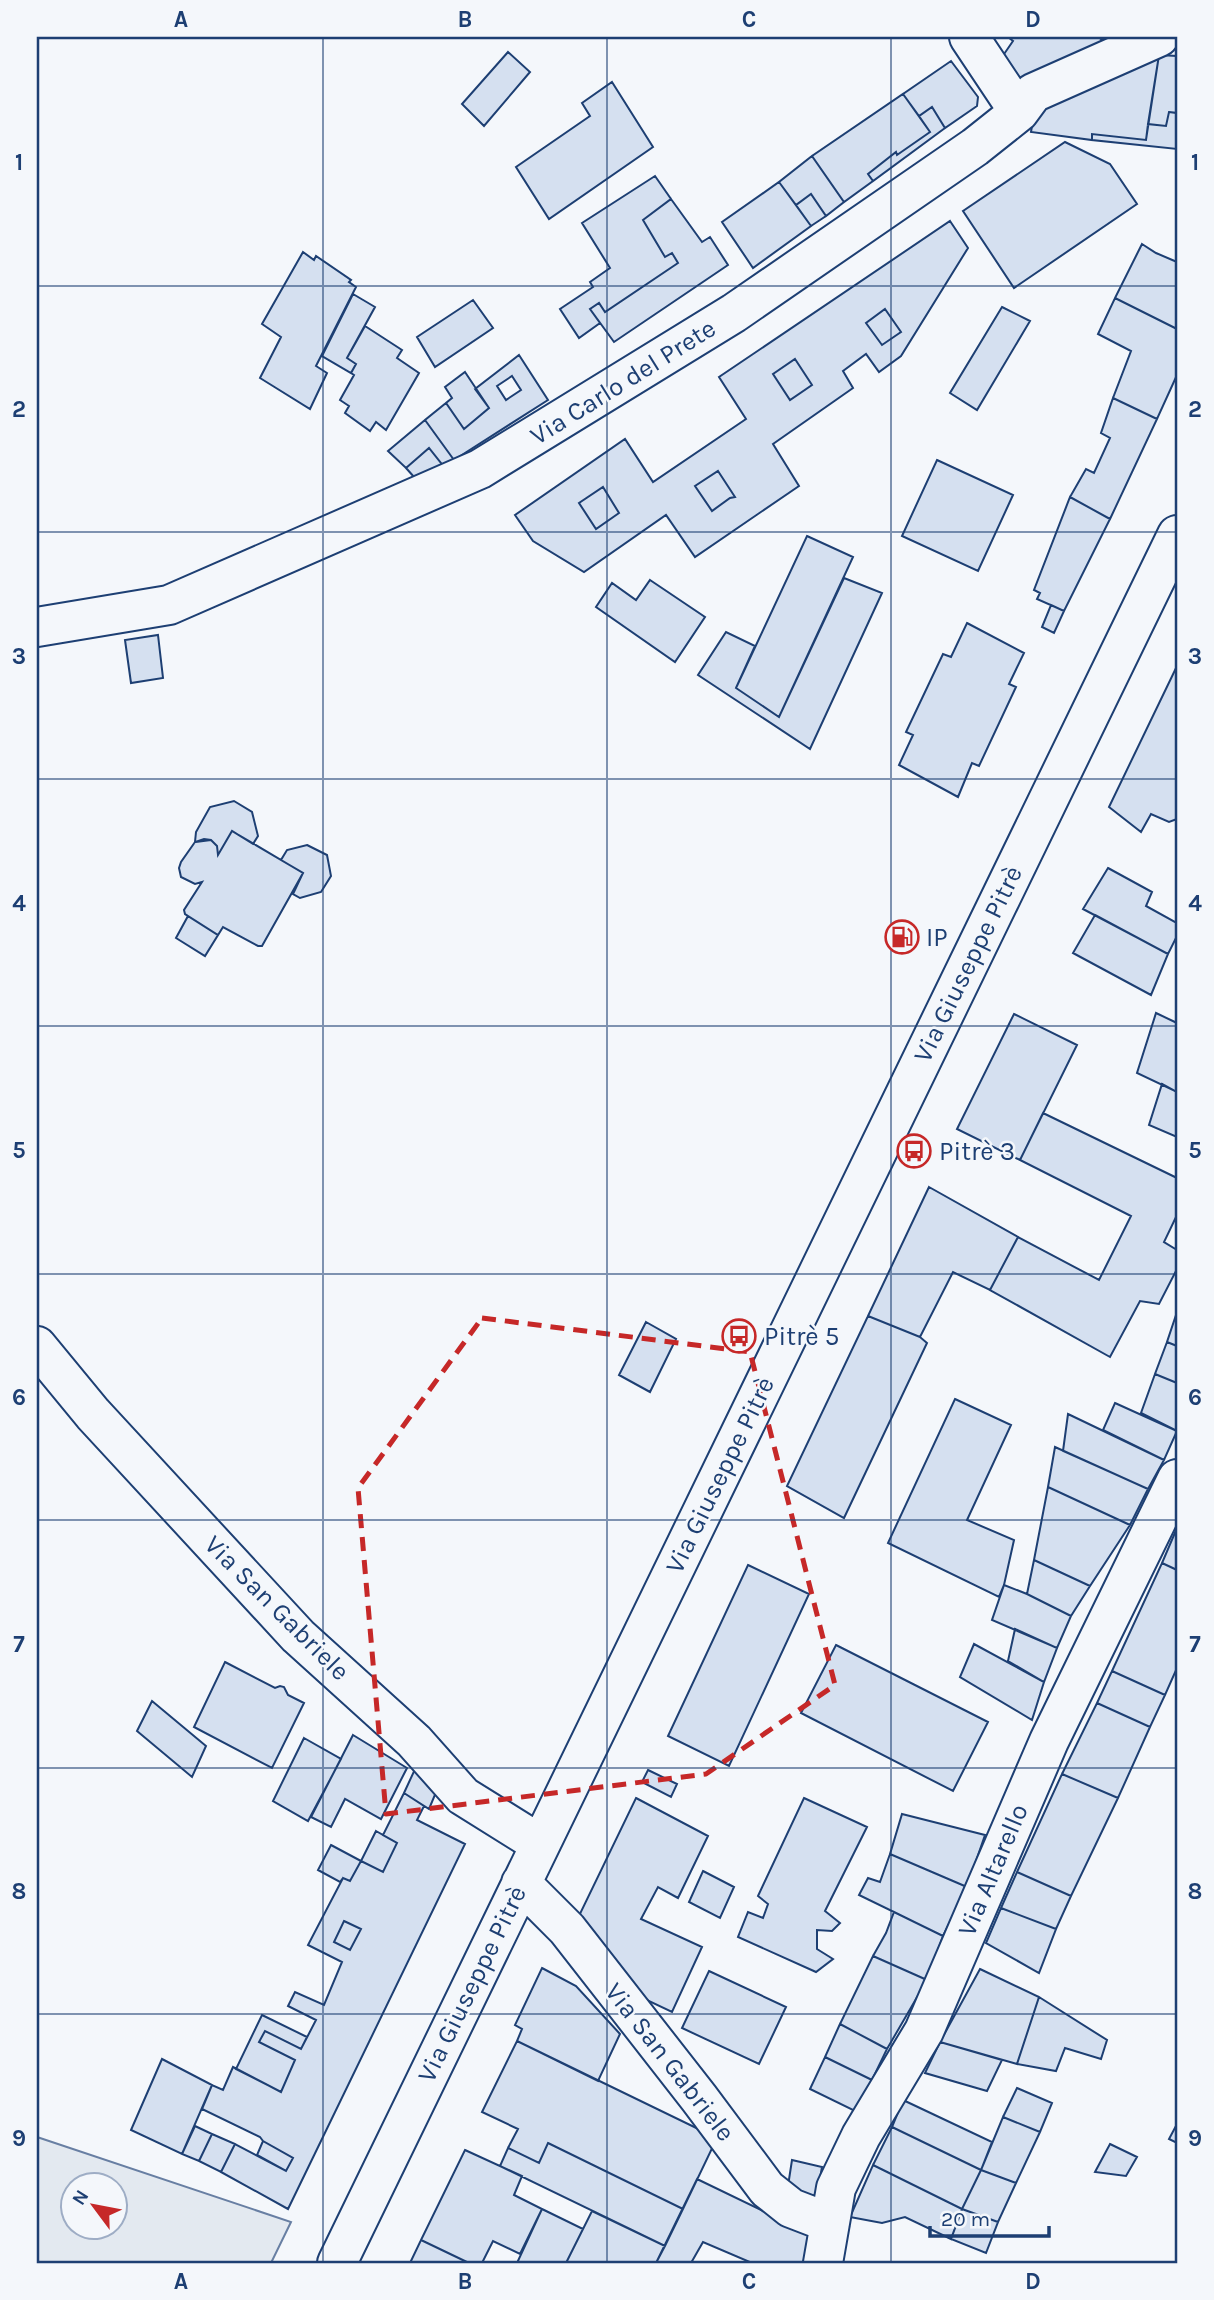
<svg xmlns="http://www.w3.org/2000/svg" width="1214" height="2300" font-family="Karla,sans-serif">
	<rect width="100%" height="100%" fill="#f4f7fb"/>
	<path fill="#e3e9f0" stroke="#687fa3" stroke-width="2" fill-rule="evenodd" d="M37,2137L291,2222L271,2263H37ZM74,2184H116V2226H74Z"/>
	<path fill="#d5e0f0" stroke="#1d3f73" stroke-width="2" fill-rule="evenodd" d="M1008,37H1098L1115,49L1015,88L1002,57L1013,41Z
		M508,52L530,72L484,126L462,104Z
		M1159,55L1177,56V113L1169,112L1166,126L1148,124Z
		M1159,55L1146,140L1092,134V140L1031,132L1036,101Z
		M951,61L978,97L977,106L945,128L932,107L919,116L903,94Z
		M612,82L653,147L549,219L516,167L590,116L582,103Z
		M903,94L930,132L897,155L896,152L868,174L873,181L844,202L812,156Z
		M932,107L945,128L873,181L868,174L896,152L897,155L930,132L919,116Z
		M1169,112L1177,113V149L1092,140V134L1146,140L1148,124L1166,126Z
		M1065,142L1110,164L1137,204L1014,288L963,211Z
		M812,156L844,202L826,216L811,194L796,205L779,182Z
		M655,176L671,199L643,220L665,257L672,253L678,263L605,312L599,303L590,309L600,323L579,338L560,309L593,287L590,282L610,268L582,223Z
		M779,182L811,226L753,268L722,222Z
		M811,194L826,216L811,226L796,205Z
		M671,199L702,242L710,237L728,265L614,342L590,309L599,303L605,312L678,263L672,253L665,257L643,220Z
		M950,221L968,248L901,356L879,372L866,354L843,371L853,388L773,444L799,486L695,557L666,515L584,572L533,541L515,515L625,439L653,482L746,419L719,377ZM885,309L901,332L882,345L866,323ZM795,359L812,385L790,400L773,374ZM718,471L735,497L730,498L712,511L695,486ZM603,487L619,513L596,529L579,503Z
		M1142,244L1156,253L1177,262V329L1115,298Z
		M303,252L314,260L316,256L351,280L349,282L356,287L316,366L327,373L310,409L260,378L281,337L262,324Z
		M353,294L375,307L347,358L356,364L351,373L322,356Z
		M1115,298L1177,329V375L1157,419L1113,398L1131,351L1098,334Z
		M473,300L493,328L435,367L417,337Z
		M1002,307L1030,321L977,410L950,393Z
		M885,309L901,332L882,345L866,323Z
		M365,326L402,350L397,358L419,373L386,430L376,422L370,431L345,413L349,406L340,400L354,375L351,373L356,364L347,358Z
		M519,355L548,400L454,460L425,420L446,403L464,429L489,408L475,389ZM512,376L521,390L506,400L497,386Z
		M795,359L812,385L790,400L773,374Z
		M465,372L489,408L464,429L446,403L452,398L445,387Z
		M1113,398L1157,419L1110,519L1070,497L1086,469L1094,473L1110,438L1101,433Z
		M425,420L454,460L445,468L429,448L406,468L388,451Z
		M429,448L445,468L423,487L406,468Z
		M937,460L1013,495L978,571L902,536Z
		M718,471L735,497L730,498L712,511L695,486Z
		M603,487L619,513L596,529L579,503Z
		M1070,497L1110,519L1064,611L1037,599L1040,593L1034,590Z
		M807,536L853,557L779,717L736,688Z
		M844,578L882,593L810,749L698,675L726,632L755,646L736,688L779,717Z
		M650,580L705,617L675,662L596,607L612,583L636,600Z
		M1051,605L1064,611L1054,633L1042,627Z
		M967,623L1024,653L1009,684L1016,687L979,766L972,763L958,797L899,765L913,735L906,732L943,654L951,657Z
		M158,635L163,678L131,683L125,640Z
		M1177,666V819L1169,822L1151,814L1141,832L1109,807Z
		M234,801L252,812L258,836L253,844L232,831L218,855L217,846L211,840L195,842L196,832L210,807Z
		M232,831L303,873L262,946H258L223,927L218,935L185,914L184,910L202,882L195,884L181,877L179,868L181,862L195,842L204,839L211,840L217,846L218,855Z
		M307,845L327,855L331,876L321,892L300,898L293,894L303,873L281,860L287,850Z
		M1108,868L1152,892L1146,906L1177,923V936L1168,954L1083,909Z
		M1095,915L1168,954L1151,995L1073,953Z
		M188,916L218,935L205,956L176,938Z
		M1156,1013L1177,1023V1092L1137,1073Z
		M1014,1014L1077,1045L1020,1160L957,1129Z
		M1162,1084L1177,1092V1137L1149,1125Z
		M1043,1113L1177,1178V1215L1164,1242L1177,1250V1269L1159,1304L1140,1301L1110,1357L990,1290L1018,1237L1099,1280L1131,1216L1020,1160Z
		M929,1187L1018,1237L990,1290L953,1272L920,1337L868,1316Z
		M1177,1312V1346L1167,1342Z
		M868,1316L920,1337L927,1343L844,1518L787,1486Z
		M646,1322L676,1339L650,1392L619,1375Z
		M1167,1342L1177,1346V1383L1155,1374Z
		M1155,1374L1177,1383V1431L1141,1413Z
		M955,1399L1011,1425L967,1520L1014,1540L1004,1585L999,1597L888,1543Z
		M1115,1403L1177,1431L1164,1460L1103,1430Z
		M1068,1414L1164,1460L1148,1489L1063,1451Z
		M1055,1447L1148,1489L1130,1525L1048,1487Z
		M1048,1487L1130,1525L1090,1586L1034,1560Z
		M1177,1528V1570L1162,1563Z
		M1034,1560L1090,1586L1071,1616L1027,1594Z
		M1162,1563L1177,1570V1668L1165,1695L1112,1671Z
		M748,1565L809,1594L729,1766L668,1736Z
		M1004,1585L1027,1594L1071,1616L1057,1648L992,1620Z
		M1015,1629L1057,1648L1044,1682L1008,1661Z
		M974,1644L1044,1682L1032,1720L960,1677Z
		M836,1645L988,1722L953,1791L801,1713Z
		M225,1662L275,1688L280,1686L284,1687L288,1695L304,1703L272,1768L194,1727Z
		M1112,1671L1165,1695L1150,1727L1097,1703Z
		M152,1701L206,1746L192,1777L137,1731Z
		M1097,1703L1150,1727L1118,1798L1062,1774Z
		M353,1735L407,1768L381,1819L345,1799L331,1827L311,1817Z
		M304,1738L341,1759L308,1821L273,1801Z
		M416,1767L437,1790L429,1809L404,1793Z
		M648,1770L677,1784L671,1797L642,1782Z
		M1062,1774L1118,1798L1071,1896L1017,1872Z
		M404,1793L424,1806L417,1820L465,1844L288,2209L221,2172L235,2144L286,2171L293,2158L263,2141L260,2137L202,2109L212,2085L223,2090L233,2067L281,2092L295,2060L259,2042L265,2031L301,2049L316,2020L288,2006L295,1992L324,2005L342,1962L308,1945L343,1878L350,1881L361,1861L383,1872L397,1843L383,1835ZM344,1921L361,1929L350,1950L334,1942Z
		M636,1798L708,1836L678,1898L658,1887L641,1919L702,1947L672,2012L634,1994L576,1922Z
		M804,1798L867,1827L825,1911L840,1923L832,1931L817,1930V1949L833,1959L816,1972L738,1937L748,1912L763,1918L768,1904L758,1896Z
		M902,1814L985,1835L967,1887L890,1854Z
		M376,1831L397,1843L383,1872L361,1861Z
		M331,1845L361,1861L350,1881L343,1878L340,1882L318,1870Z
		M890,1854L967,1887L943,1936L859,1895L868,1878L880,1882Z
		M703,1871L734,1887L720,1918L689,1902Z
		M1017,1872L1071,1896L1056,1929L1001,1908Z
		M1001,1908L1056,1929L1039,1973L986,1943Z
		M894,1912L943,1936L927,1980L873,1956L886,1933Z
		M344,1921L361,1929L350,1950L334,1942Z
		M873,1956L927,1980L887,2049L840,2024Z
		M542,1968L576,1986L620,2034L598,2081L517,2041L522,2029L515,2025Z
		M980,1969L1039,1997L1017,2064L940,2042Z
		M709,1971L786,2007L759,2064L682,2028Z
		M1039,1997L1107,2040L1101,2059L1065,2048L1056,2071L1017,2064Z
		M262,2015L307,2037L301,2049L265,2031L259,2042L295,2060L281,2092L236,2069Z
		M840,2024L887,2049L872,2080L825,2057Z
		M517,2041L717,2138L683,2209L548,2143L539,2163L508,2148L518,2129L482,2112Z
		M940,2042L1002,2060L987,2091L925,2073Z
		M825,2057L872,2080L857,2112L810,2089Z
		M162,2059L212,2085L182,2154L131,2130Z
		M1017,2088L1052,2103L1040,2132L1003,2117Z
		M903,2100L992,2142L981,2170L892,2127Z
		M1003,2117L1040,2132L1016,2183L981,2170Z
		M1177,2124V2143L1169,2139Z
		M195,2126L212,2134L199,2161L182,2154Z
		M892,2127L981,2170L962,2209L873,2165Z
		M212,2134L235,2144L221,2172L199,2161Z
		M263,2141L293,2158L286,2171L257,2155Z
		M548,2143L683,2209L665,2246L500,2166L508,2148L539,2163Z
		M1110,2144L1137,2157L1126,2176L1095,2172Z
		M465,2150L522,2176L514,2195L542,2209L520,2254L493,2241L482,2263H469L421,2240Z
		M792,2160L822,2167L816,2202L788,2186Z
		M873,2165L962,2209L951,2239L905,2217L882,2223L850,2217Z
		M981,2170L1016,2183L998,2222L962,2209Z
		M697,2179L811,2234L803,2263H752L703,2242L691,2263H656Z
		M542,2209L583,2229L566,2263H517Z
		M962,2209L998,2222L986,2253L951,2239Z
		M592,2211L665,2246L656,2263H566Z
		M421,2240L469,2263H410Z"/>
	<g fill="none" stroke-linecap="round" stroke-linejoin="round">
		<defs>
			<path id="minor" d="M969,37L1019,112
				M37,627L169,605L480,469L734,313L975,147L1019,112L1033,93L1159,37
				M37,1346L93,1414L298,1636L414,1741L463,1796L540,1844
				M521,1883L567,1929L699,2098L767,2189L791,2208L830,2223
				M337,2263L1177,535
				M823,2263L836,2188L861,2136L924,2031L1049,1741L1177,1479"/>
		</defs>
		<use href="#minor" stroke="#1d3f73" stroke-width="42"/>
		<use href="#minor" stroke="#f4f7fb" stroke-width="38"/>
	</g>
	<path fill="none" stroke="#c62828" stroke-width="5" stroke-dasharray="14 9" stroke-linejoin="round" d="M482,1318L750,1352L835,1685L706,1774L386,1814L358,1488Z"/>
	<path fill="none" stroke="#1d3f73" stroke-width="2" stroke-opacity="0.55" d="M323,37V2263M607,37V2263M891,37V2263M37,286H1177M37,532H1177M37,779H1177M37,1026H1177M37,1274H1177M37,1520H1177M37,1768H1177M37,2014H1177"/>
	<defs>
		<symbol id="fuel-ring" viewBox="-11 -11 22 22"><circle r="9.5" fill="#f4f7fb" stroke="#c62828" stroke-width="1.5"/><path d="M-5.5-6h7V0h2V4h1.3V-2.5L3-4.5l.8-.8L6-3V5H2.5V1h-1V6h-7ZM-4.2-4.7v3.2H.2V-4.7Z" fill="#c62828"/></symbol>
		<symbol id="bus-ring" viewBox="-11 -11 22 22"><circle r="9.5" fill="#f4f7fb" stroke="#c62828" stroke-width="1.5"/><path d="M-5-6H5V4H4V6H2V4H-2V6H-4V4H-5ZM-3.5-4V0h7V-4ZM-3.5 1.2v1.5H-2V1.2ZM2 1.2v1.5H3.5V1.2Z" fill="#c62828"/></symbol>
	</defs>
	<g fill-rule="evenodd">
		<use href="#fuel-ring" x="883" y="918" width="38" height="38"/>
		<use href="#bus-ring" x="895" y="1132" width="38" height="38"/>
		<use href="#bus-ring" x="720" y="1317" width="38" height="38"/>
	</g>
	<g text-anchor="middle" dominant-baseline="central" stroke-width="5" stroke-linejoin="round" paint-order="stroke">
		<g font-size="26" fill="#1d3f73" stroke="#f4f7fb">
			<text transform="translate(623 382) rotate(-32)">Via Carlo del Prete</text>
			<text transform="translate(968 964) rotate(-64)">Via Giuseppe Pitrè</text>
			<text transform="translate(720 1475) rotate(-64)">Via Giuseppe Pitrè</text>
			<text transform="translate(277 1608) rotate(45)">Via San Gabriele</text>
			<text transform="translate(993 1870) rotate(-67)">Via Altarello</text>
			<text transform="translate(472 1984) rotate(-64)">Via Giuseppe Pitrè</text>
			<text transform="translate(670 2062) rotate(52)">Via San Gabriele</text>
		</g>
		<g font-size="26" fill="#1d3f73" stroke="#f4f7fb" text-anchor="start">
			<text x="926" y="937">IP</text>
			<text x="939" y="1151">Pitrè 3</text>
			<text x="764" y="1336">Pitrè 5</text>
		</g>
	</g>
	<rect width="1214" height="2300" fill="none" stroke="#f4f7fb" stroke-width="77"/>
	<g transform="translate(94 2206) rotate(302)"><circle r="33" fill="#f4f7fb" stroke="#9eadc5" stroke-width="2"/>
	<path d="M0-5L12 26L0 18L-12 26Z" fill="#c62828"/>
	<text y="-10" font-size="19" font-weight="bold" text-anchor="middle" fill="#1d3f73">N</text>
	</g>
	<path d="M930 2226v10h119v-10" fill="none" stroke="#1d3f73" stroke-width="3.5"/>
	<text x="941" y="2226" font-size="21" fill="#1d3f73" stroke="#f4f7fb" stroke-width="5" paint-order="stroke">20 m</text>
	<rect x="38" y="38" width="1138" height="2224" fill="none" stroke="#1d3f73" stroke-width="2.5"/>
	<g font-size="23" text-anchor="middle" font-weight="bold" fill="#1d3f73">
		<text x="181" y="27">A</text>
		<text x="465" y="27">B</text>
		<text x="749" y="27">C</text>
		<text x="1033" y="27">D</text>
		<text x="19" y="170">1</text>
		<text x="1195" y="170">1</text>
		<text x="19" y="417">2</text>
		<text x="1195" y="417">2</text>
		<text x="19" y="664">3</text>
		<text x="1195" y="664">3</text>
		<text x="19" y="911">4</text>
		<text x="1195" y="911">4</text>
		<text x="19" y="1158">5</text>
		<text x="1195" y="1158">5</text>
		<text x="19" y="1405">6</text>
		<text x="1195" y="1405">6</text>
		<text x="19" y="1652">7</text>
		<text x="1195" y="1652">7</text>
		<text x="19" y="1899">8</text>
		<text x="1195" y="1899">8</text>
		<text x="19" y="2146">9</text>
		<text x="1195" y="2146">9</text>
		<text x="181" y="2289">A</text>
		<text x="465" y="2289">B</text>
		<text x="749" y="2289">C</text>
		<text x="1033" y="2289">D</text>
	</g>
</svg>
